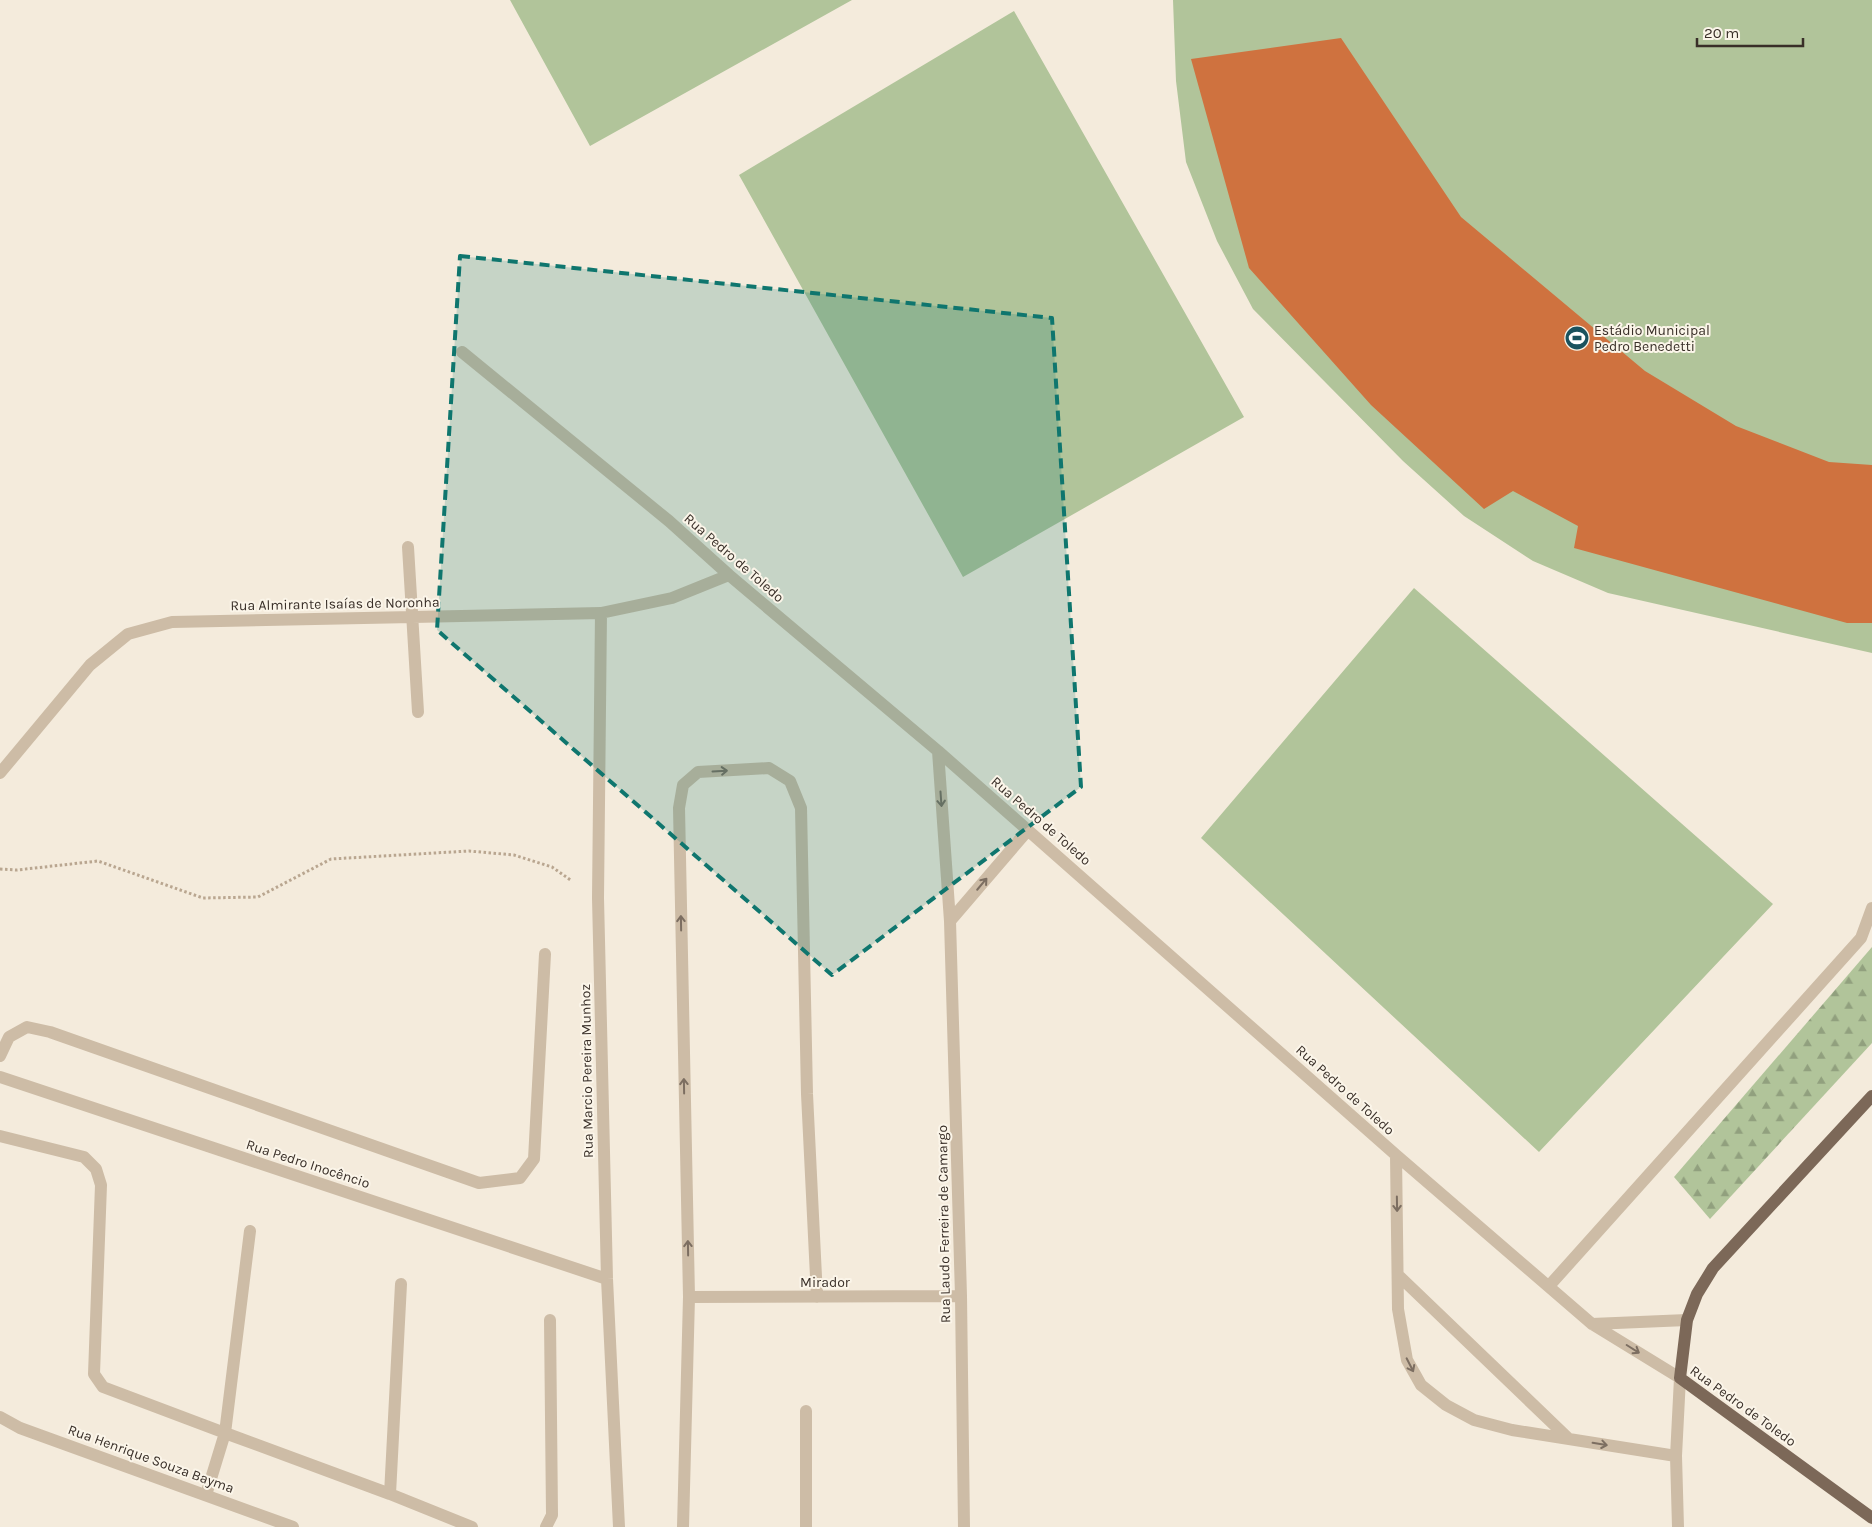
<svg xmlns="http://www.w3.org/2000/svg" width="1872" height="1527" font-family="Karla,sans-serif">
	<defs>
		<pattern id="forest-firs" width="22" height="20" patternUnits="userSpaceOnUse" patternTransform="scale(1.25)"><rect width="22" height="20" fill="#b1c49a"/><path d="M5 1l3.5 6h-7zM16 11l3.5 6h-7z" fill="#91a07e"/></pattern>
	</defs>
	<rect width="100%" height="100%" fill="#f4ebdc"/>
	<path fill="#b1c49a" d="M510,0H852L590,146Z
		M1173,0H1872V653L1608,593L1533,561L1464,516L1403,461L1253,309L1217,241L1186,162L1176,81Z
		M1014,11L1244,417L963,577L739,175Z
		M1414,588L1773,904L1539,1152L1201,838Z"/>
	<path fill="url(#forest-firs)" d="M1872,947V1043L1710,1219L1674,1177Z"/>
	<path fill="#cf723f" d="M1341,38L1461,217L1645,371L1736,426L1829,462L1872,465V623H1847L1574,548L1578,526L1513,491L1484,509L1371,405L1249,268L1191,59Z"/>
	<g fill="none" stroke-linecap="round" stroke-linejoin="round">
		<path stroke="#b9a690" stroke-width="3" stroke-dasharray="2.5 2.5" stroke-linecap="butt" d="M0,869L17,870L98,861L203,898L258,897L331,859L469,851L514,855L552,867L572,881"/>
		<path stroke="#cdbca6" stroke-width="12" d="M462,352L669,521L729,575L938,751L1396,1155L1592,1324L1680,1378L1676,1456L1678,1527
			M408,547L418,712
			M601,613L598,898L607,1279L619,1527
			M938,751L950,921L961,1296L964,1527
			M0,773L90,665L128,634L172,622L601,613L672,598L729,575
			M950,921L1028,830
			M0,1056L9,1037L27,1027L50,1032L479,1183L520,1178L534,1159L545,954
			M0,1077L607,1279
			M0,1136L84,1157L96,1169L101,1185L94,1374L103,1387L225,1433L250,1231
			M1396,1155L1398,1309L1407,1360L1421,1385L1446,1405L1474,1420L1512,1430L1676,1456
			M1398,1275L1569,1439
			M1549,1286L1861,938L1872,908
			M689,1297L961,1296
			M1592,1324L1687,1320
			M0,1417L20,1428L293,1527
			M390,1494L401,1284
			M206,1495L225,1433L390,1494L472,1527
			M546,1527L552,1515L550,1320
			M683,1527L689,1297L679,808L683,785L698,772L769,768L790,781L801,808L807,1094L817,1297
			M806,1527V1411"/>
		<path stroke="#7c6858" stroke-width="12" d="M1872,1096L1713,1268L1697,1294L1687,1320L1680,1378L1872,1518"/>
	</g>
	<defs><path id="oneway-shaft" d="M-6 0H5M1.5-3L5.5 0L1.5 3" fill="none" stroke-width="1.6" stroke-linecap="round" stroke-linejoin="round" transform="scale(1.25)"/></defs>
	<g stroke="#7c6e61">
		<use href="#oneway-shaft" transform="translate(720 771) rotate(-3)"/>
		<use href="#oneway-shaft" transform="translate(941 799) rotate(86)"/>
		<use href="#oneway-shaft" transform="translate(982 884) rotate(-50)"/>
		<use href="#oneway-shaft" transform="translate(681 923) rotate(-91)"/>
		<use href="#oneway-shaft" transform="translate(684 1086) rotate(-91)"/>
		<use href="#oneway-shaft" transform="translate(1397 1204) rotate(89)"/>
		<use href="#oneway-shaft" transform="translate(688 1248) rotate(-91)"/>
		<use href="#oneway-shaft" transform="translate(1633 1349) rotate(32)"/>
		<use href="#oneway-shaft" transform="translate(1410 1365) rotate(63)"/>
		<use href="#oneway-shaft" transform="translate(1600 1444) rotate(9)"/>
	</g>
	<path fill="#0f766e" fill-opacity="0.2" stroke="#0f766e" stroke-width="4" stroke-dasharray="10 6" stroke-linejoin="round" d="M460,256L1052,318L1081,787L832,975L437,630Z"/>
	<defs>
		<symbol id="stadium-disc" viewBox="-11 -11 22 22"><circle r="9.5" fill="#1a525e" stroke="#fbf5e9"/><path d="M0-5a6.5 5 0 1 0 0 10a6.5 5 0 1 0 0-10ZM-3.5-1.8h7v3.6h-7Z" fill="#fff"/></symbol>
	</defs>
	<g fill-rule="evenodd">
		<use href="#stadium-disc" x="1563" y="324" width="28" height="28"/>
	</g>
	<g text-anchor="middle" dominant-baseline="central" stroke-width="4" stroke-linejoin="round" paint-order="stroke">
		<g font-size="14" fill="#392f28" stroke="#fbf5e9" text-anchor="start">
			<text x="1594" y="330">Estádio Municipal<tspan x="1594" dy="16">Pedro Benedetti</tspan></text>
		</g>
		<g font-size="14" fill="#392f28" stroke="#fbf5e9">
			<text transform="translate(734 558) rotate(41)">Rua Pedro de Toledo</text>
			<text transform="translate(335 604) rotate(-1)">Rua Almirante Isaías de Noronha</text>
			<text transform="translate(1041 821) rotate(41)">Rua Pedro de Toledo</text>
			<text transform="translate(587 1071) rotate(-91)">Rua Marcio Pereira Munhoz</text>
			<text transform="translate(1345 1090) rotate(42)">Rua Pedro de Toledo</text>
			<text transform="translate(308 1164) rotate(18)">Rua Pedro Inocêncio</text>
			<text transform="translate(944 1224) rotate(-91)">Rua Laudo Ferreira de Camargo</text>
			<text x="825" y="1282">Mirador</text>
			<text transform="translate(1743 1406) rotate(36)">Rua Pedro de Toledo</text>
			<text transform="translate(151 1459) rotate(20)">Rua Henrique Souza Bayma</text>
		</g>
	</g>
	<path d="M1697 38v8h106v-8" fill="none" stroke="#392f28" stroke-width="2.5"/>
	<text x="1704" y="38" font-size="15" fill="#392f28" stroke="#fbf5e9" stroke-width="4" paint-order="stroke">20 m</text>
</svg>
